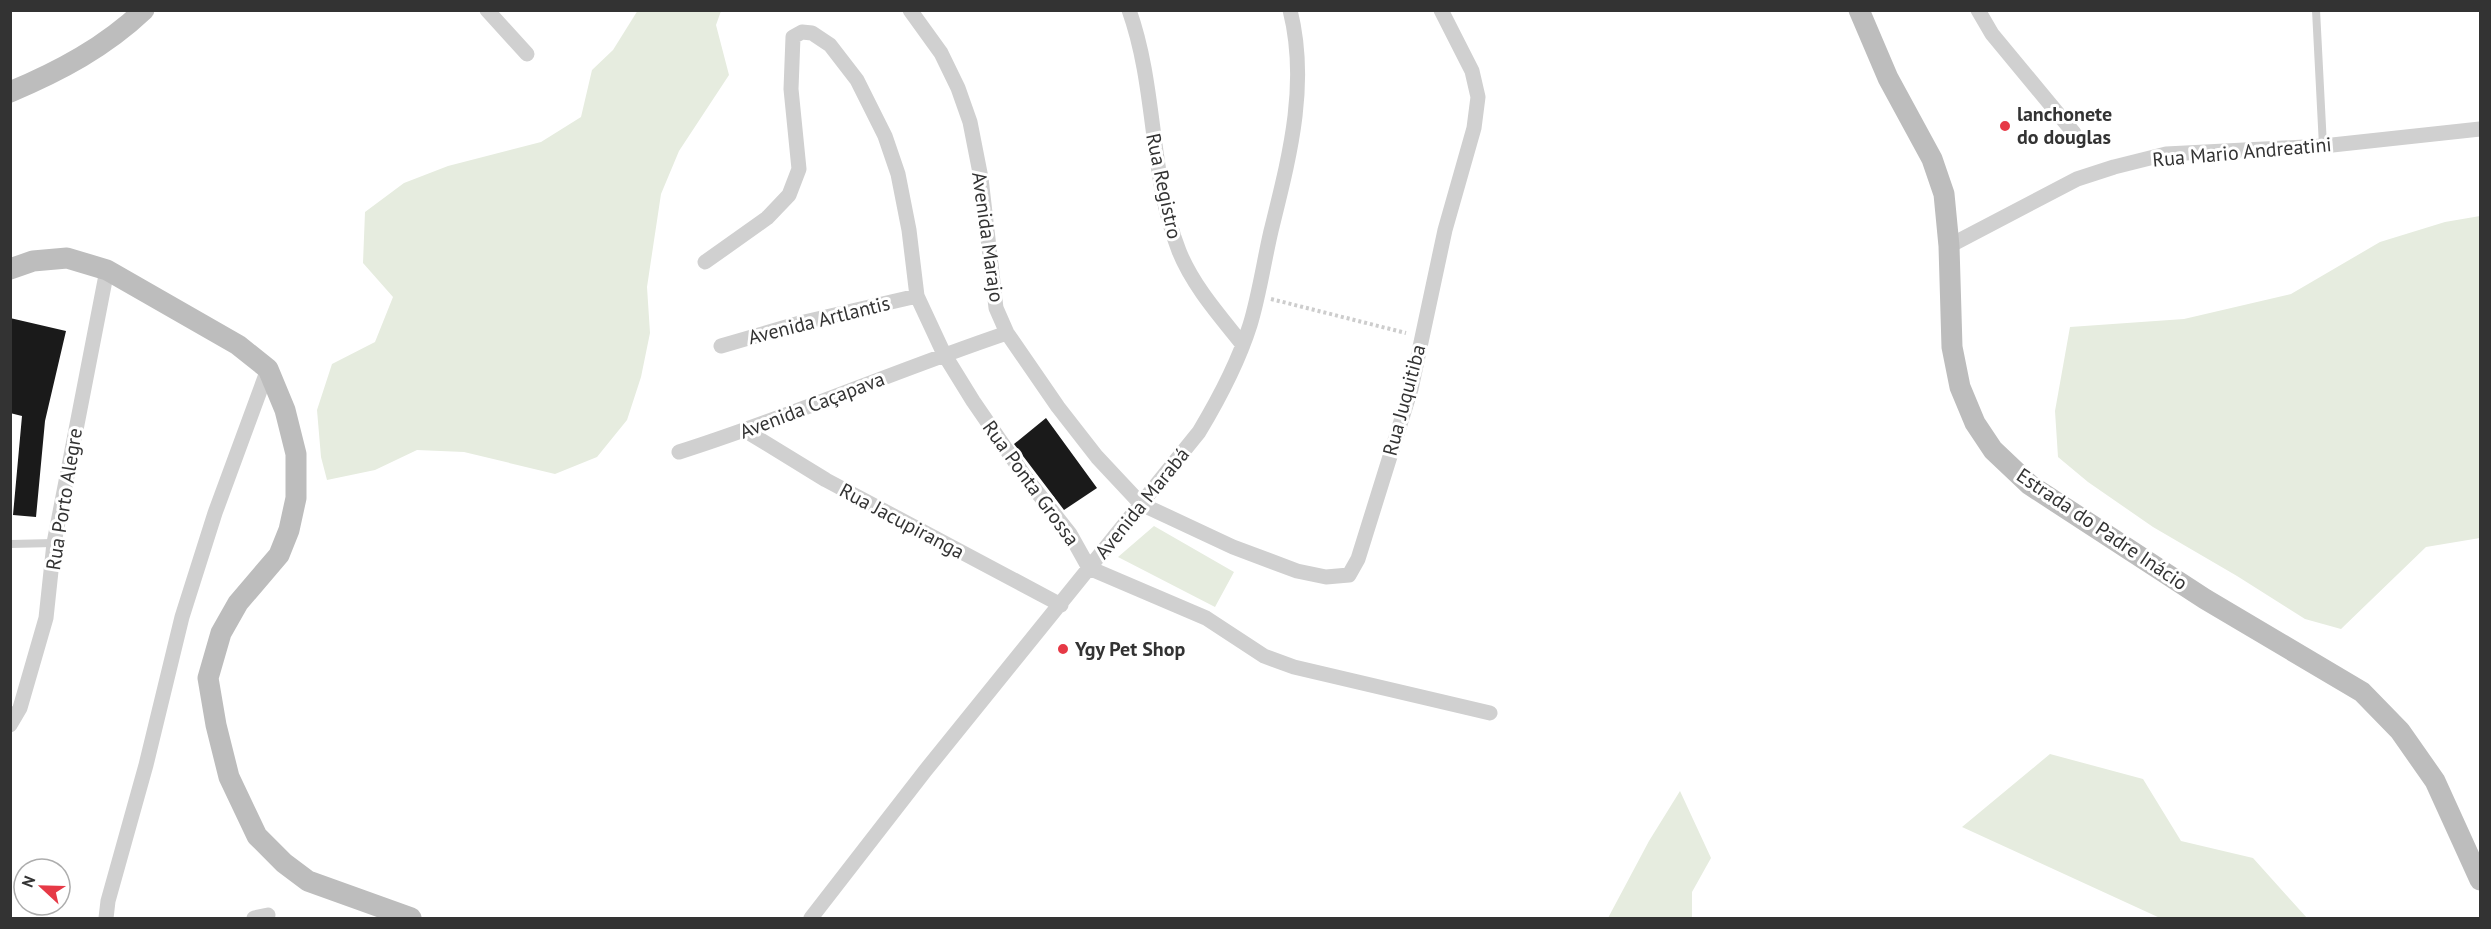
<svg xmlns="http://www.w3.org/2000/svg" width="2491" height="929" font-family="'PT Sans',sans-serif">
	<rect width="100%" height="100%" fill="#fff"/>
	<path fill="#e6ecdf" d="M638,10L721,11L716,25L729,75L679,151L661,194L647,287L650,333L641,377L627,420L597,457L555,474L464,452L417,450L375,470L327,480L321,457L317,410L332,364L375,342L393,297L363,263L365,212L404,183L448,166L541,142L581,117L592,70L613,50Z
		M2480,216V538L2426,547L2341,629L2305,619L2237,576L2153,527L2088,482L2058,457L2055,411L2070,327L2184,319L2291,294L2380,242L2445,222Z
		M1154,526L1234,572L1215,607L1118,557Z
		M2050,754L2143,779L2181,841L2253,858L2307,918H2160L1962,827Z
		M1680,791L1711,858L1692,892V918H1608L1649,841Z"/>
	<path fill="#1a1a1a" d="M10,318L66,331L45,421L36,517L13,515L22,416L10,413Z
		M1046,418L1097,488L1064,510L1014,444Z"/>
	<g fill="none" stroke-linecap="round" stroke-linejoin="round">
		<path stroke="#cdcdcd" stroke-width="4" stroke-dasharray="3 3" stroke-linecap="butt" d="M1271,299L1406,333"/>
		<path stroke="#d0d0d0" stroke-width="8" d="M2316,10L2323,146
			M10,544L54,543"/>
		<path stroke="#d0d0d0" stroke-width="15" d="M487,10L527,54
			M910,10L941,53L958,88L970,122L981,178L996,308L1007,333L1058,407L1097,457L1141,504L1233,547L1297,571L1326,577L1349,575L1358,559L1411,389L1445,230L1474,128L1478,97L1472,71L1441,10
			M1129,10C1157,88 1149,174 1179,251C1193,286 1220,316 1243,345
			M1978,10L1992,34L2074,133
			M1949,246L2077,179L2114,167L2166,154L2323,146L2480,129
			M705,262L767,218L789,195L799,169L791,89L793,37L802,32L812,33L830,45L857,80L885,136L898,174L909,230L917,296L944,354L973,401L1026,478L1070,534L1089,568L1206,618L1264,656L1294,667L1490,713
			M721,346L800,323L917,296
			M746,431L826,480L1061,605
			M679,452C790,417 897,370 1007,333
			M10,725L20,708L46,618L54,543L107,270
			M106,918L108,901L146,765L182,617L215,513L268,369
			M254,918L268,915
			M811,918L925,771L1199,432C1220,397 1238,363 1250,325C1259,296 1264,261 1271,231C1289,158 1309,85 1290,10"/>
		<path stroke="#bdbdbd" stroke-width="21" d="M1859,10L1888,78L1932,159L1944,194L1949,246L1952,347L1960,387L1975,423L1993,450L2030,485L2205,599L2362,692L2400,731L2435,781L2480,880
			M10,92C60,71 105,47 144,10
			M10,269L33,261L67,258L107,270L238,345L268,369L285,410L296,454V498L289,530L279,555L238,603L221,633L208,678L216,725L229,777L257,836L284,863L308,881L411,918"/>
	</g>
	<g fill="#e63946" stroke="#fff" stroke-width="2">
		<circle cx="2005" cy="126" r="6"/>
		<circle cx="1063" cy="649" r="6"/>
	</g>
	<g text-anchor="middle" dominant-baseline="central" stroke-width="6" stroke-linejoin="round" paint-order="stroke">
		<g font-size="20" font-weight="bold" fill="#333" stroke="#fff" text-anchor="start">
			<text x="2017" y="114">lanchonete<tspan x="2017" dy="23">do douglas</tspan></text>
			<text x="1075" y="649">Ygy Pet Shop</text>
		</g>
		<g font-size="20" fill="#333" stroke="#fff">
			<text transform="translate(2242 152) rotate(-5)">Rua Mario Andreatini</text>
			<text transform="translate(1164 186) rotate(78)">Rua Registro</text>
			<text transform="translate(988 237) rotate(82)">Avenida Marajo</text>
			<text transform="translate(819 320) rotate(-14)">Avenida Artlantis</text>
			<text transform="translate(1404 400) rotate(-75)">Rua Juquitiba</text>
			<text transform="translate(812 405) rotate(-21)">Avenida Caçapava</text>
			<text transform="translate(1031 483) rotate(54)">Rua Ponta Grossa</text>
			<text transform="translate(64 499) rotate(-81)">Rua Porto Alegre</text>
			<text transform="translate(1142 503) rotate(-51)">Avenida Marabá</text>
			<text transform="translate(902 521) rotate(28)">Rua Jacupiranga</text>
			<text transform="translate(2102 529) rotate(34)">Estrada do Padre Inácio</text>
		</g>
	</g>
	<rect width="2491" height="929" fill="none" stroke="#333333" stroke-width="24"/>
	<g transform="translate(42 887) rotate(292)"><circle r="28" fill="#ffffff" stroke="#adadad" stroke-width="1.5"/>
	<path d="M0-4.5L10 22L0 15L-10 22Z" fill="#e63946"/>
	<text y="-9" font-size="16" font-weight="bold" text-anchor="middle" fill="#333333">N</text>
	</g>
</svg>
